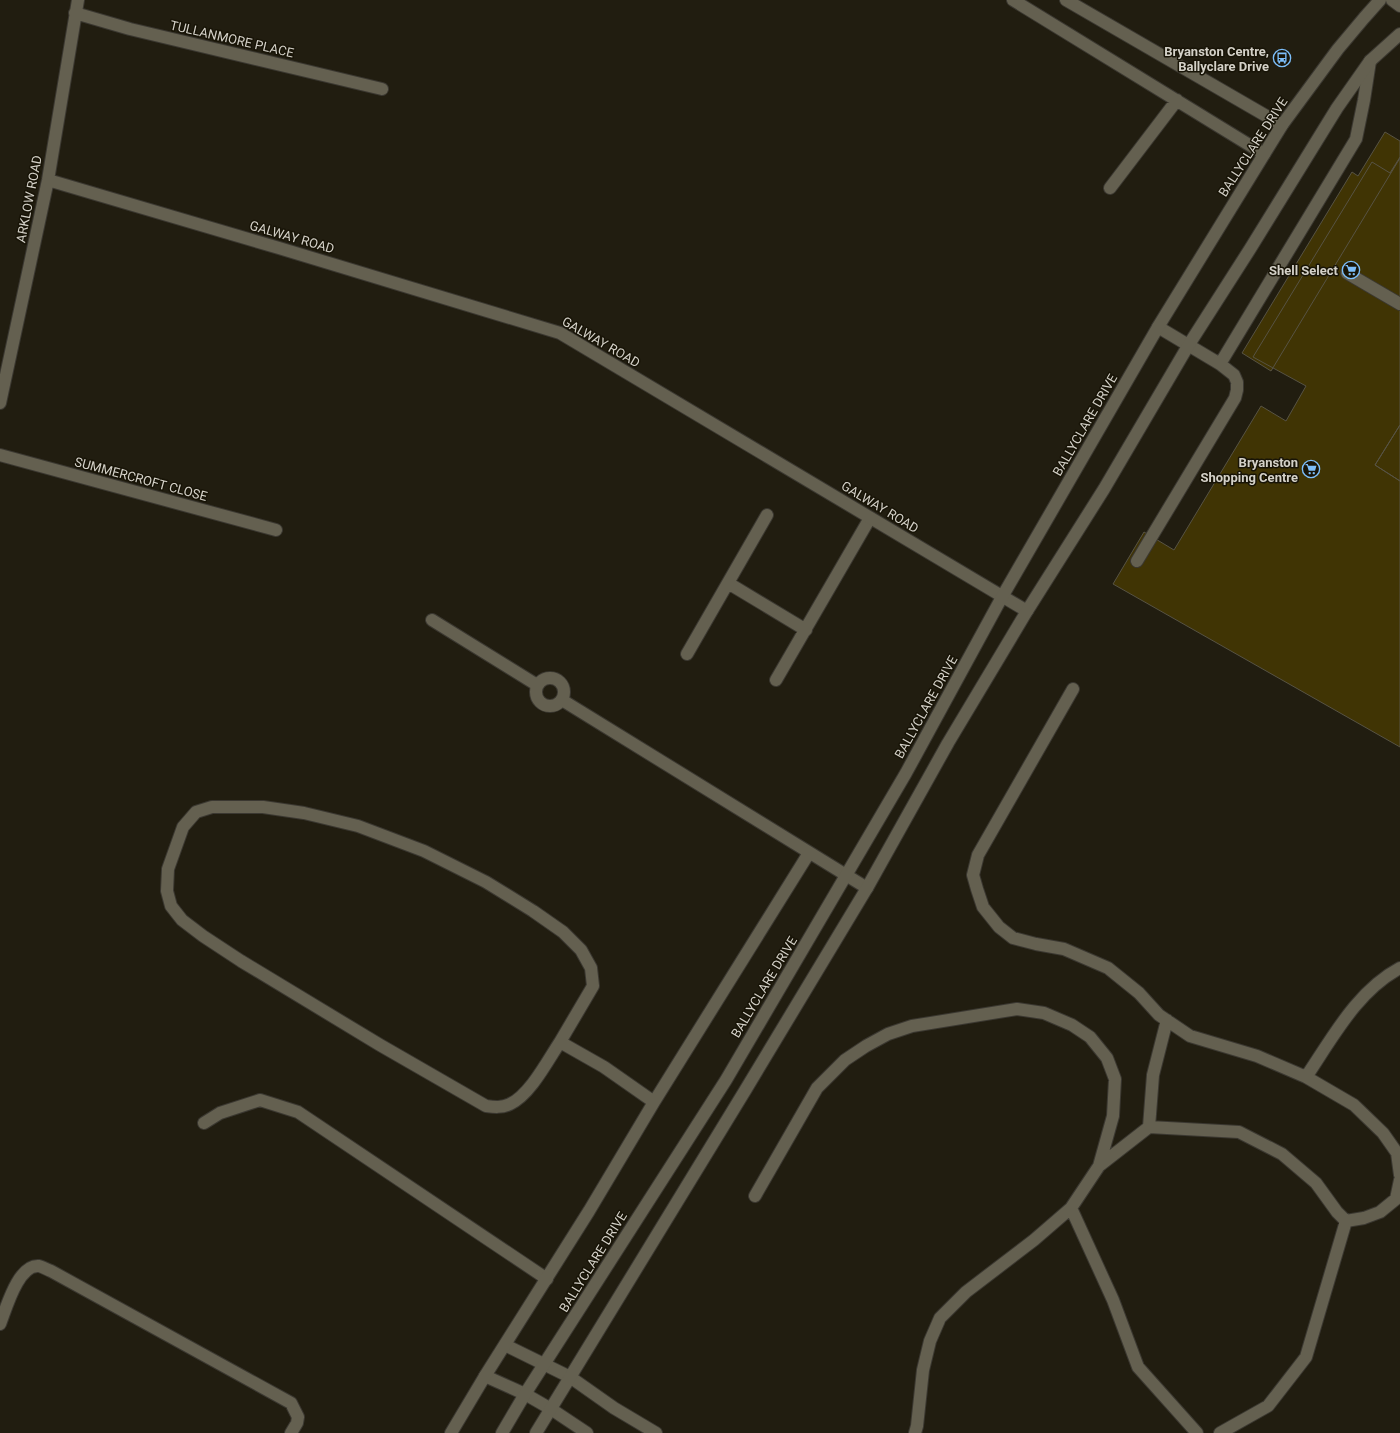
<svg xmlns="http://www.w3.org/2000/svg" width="1400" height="1433" font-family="Roboto,sans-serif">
	<rect width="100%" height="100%" fill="#211d10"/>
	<path fill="#403404" stroke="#575344" d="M1385,132L1400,141V158L1271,371L1242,353L1352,172L1358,176Z
		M1400,157V425L1375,465L1400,481V747L1113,584L1144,532L1174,550L1261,406L1286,421L1306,386L1253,357L1372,162L1390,173Z
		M1400,425V481L1375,465Z"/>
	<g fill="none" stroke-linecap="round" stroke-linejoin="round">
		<defs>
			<path id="lane" d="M1013,0L1264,154
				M1066,0L1282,125
				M1110,188L1177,100
				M1347,273L1400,304
				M1220,364L1356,139L1364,100L1370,61
				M1137,561L1235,398L1237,390V382L1234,375L1220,364L1158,327
				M728,583L806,630
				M687,654L767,515
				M776,680L870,518
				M1073,689L978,855L973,875L977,889L983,907L999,927L1013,938L1036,944L1064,949L1108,968L1139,993L1159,1015L1190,1036L1257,1056L1306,1077L1354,1105L1383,1133L1397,1153L1400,1175
				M1306,1077C1333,1037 1357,991 1400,968
				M204,1123L220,1113L260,1100L298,1112L547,1279
				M1149,1127L1153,1075L1167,1020
				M1099,1166L1149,1127L1239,1132L1282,1154L1316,1183L1337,1212L1346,1221L1364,1218L1380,1212L1396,1199L1400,1180
				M755,1196L817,1088L845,1060L866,1046L888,1034L912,1026L1017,1009L1044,1013L1072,1025L1090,1037L1107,1058L1115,1079L1113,1116L1099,1166L1071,1208L1034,1240L966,1292L940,1318L930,1341L923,1370L917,1426L915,1433
				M1071,1208L1113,1300L1138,1367L1197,1433
				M505,1345L570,1377L614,1408L656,1433
				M485,1376L525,1394L551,1409L587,1433
				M1220,1433L1268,1406L1306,1357L1346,1221"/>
			<path id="street" d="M1392,0L1400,6
				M75,13L130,29L382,89
				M48,180L279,248L560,333L1027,611
				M0,403L48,180L78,0
				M0,455L276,530
				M432,620L537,685
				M536 692a14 14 0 1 1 28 0a14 14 0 1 1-28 0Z
				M562,700L867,888
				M560,1042L593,986L591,968L581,950L563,932L533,911L486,882L424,851L358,826L304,813L263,807H212L196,812L183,827L168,869L167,891L171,906L182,920L203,936L241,961L380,1045L486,1106C494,1107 502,1108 510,1104C530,1095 548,1060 560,1042L604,1067L654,1102
				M0,1324C6,1309 18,1264 39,1266C43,1267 48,1270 51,1271L291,1403L298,1417L297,1423L291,1433
				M451,1433L485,1376L589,1211L654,1102L809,853"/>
			<path id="secondary" d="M502,1433L525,1394L726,1080L906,773L1002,597L1158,327L1282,125L1338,49L1364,18L1380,0
				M536,1433L746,1089L867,888L948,743L1027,611L1104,489L1188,346L1250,249L1337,108L1370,61L1400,34"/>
		</defs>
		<use href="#lane" stroke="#3b3831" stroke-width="14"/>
		<use href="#street" stroke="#3b3831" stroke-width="14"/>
		<use href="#secondary" stroke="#3b3831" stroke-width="14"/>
		<use href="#lane" stroke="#646050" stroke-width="12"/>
		<use href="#street" stroke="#646050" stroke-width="12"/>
		<use href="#secondary" stroke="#646050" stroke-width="12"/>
	</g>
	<defs>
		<symbol id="bus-ring" viewBox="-11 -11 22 22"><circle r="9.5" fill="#181407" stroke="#7dbef9" stroke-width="1.5"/><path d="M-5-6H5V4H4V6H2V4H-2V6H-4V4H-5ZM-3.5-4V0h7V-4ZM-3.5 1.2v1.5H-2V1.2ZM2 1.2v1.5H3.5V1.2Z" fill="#7dbef9"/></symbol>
		<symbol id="supermarket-ring" viewBox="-11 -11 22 22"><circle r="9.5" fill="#181407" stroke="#7dbef9" stroke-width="1.5"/><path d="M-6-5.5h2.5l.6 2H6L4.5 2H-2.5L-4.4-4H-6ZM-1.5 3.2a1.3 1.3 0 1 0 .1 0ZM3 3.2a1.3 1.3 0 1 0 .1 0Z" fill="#7dbef9"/></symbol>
	</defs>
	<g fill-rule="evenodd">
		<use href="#bus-ring" x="1272" y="48" width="20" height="20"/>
		<use href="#supermarket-ring" x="1341" y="260" width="20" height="20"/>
		<use href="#supermarket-ring" x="1301" y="459" width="20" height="20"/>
	</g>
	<g text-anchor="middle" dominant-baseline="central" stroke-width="3" stroke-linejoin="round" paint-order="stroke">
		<g font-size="13" fill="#d4d1c8" stroke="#181407">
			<text transform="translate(232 39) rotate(13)">TULLANMORE PLACE</text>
			<text transform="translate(1253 147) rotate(-57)">BALLYCLARE DRIVE</text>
			<text transform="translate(29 199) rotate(-79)">ARKLOW ROAD</text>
			<text transform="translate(292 237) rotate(16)">GALWAY ROAD</text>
			<text transform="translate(601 342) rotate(30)">GALWAY ROAD</text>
			<text transform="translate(1085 425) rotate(-60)">BALLYCLARE DRIVE</text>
			<text transform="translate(141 479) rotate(15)">SUMMERCROFT CLOSE</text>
			<text transform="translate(880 507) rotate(31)">GALWAY ROAD</text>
			<text transform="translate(926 707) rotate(-61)">BALLYCLARE DRIVE</text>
			<text transform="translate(764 987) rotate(-59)">BALLYCLARE DRIVE</text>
			<text transform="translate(593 1262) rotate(-58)">BALLYCLARE DRIVE</text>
		</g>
		<g font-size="13" font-weight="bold" fill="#d4d1c8" stroke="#181407" text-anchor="end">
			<text x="1269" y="51">Bryanston Centre,<tspan x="1269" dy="15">Ballyclare Drive</tspan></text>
			<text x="1338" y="270">Shell Select</text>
			<text x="1298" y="462">Bryanston<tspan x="1298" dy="15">Shopping Centre</tspan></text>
		</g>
	</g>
</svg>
